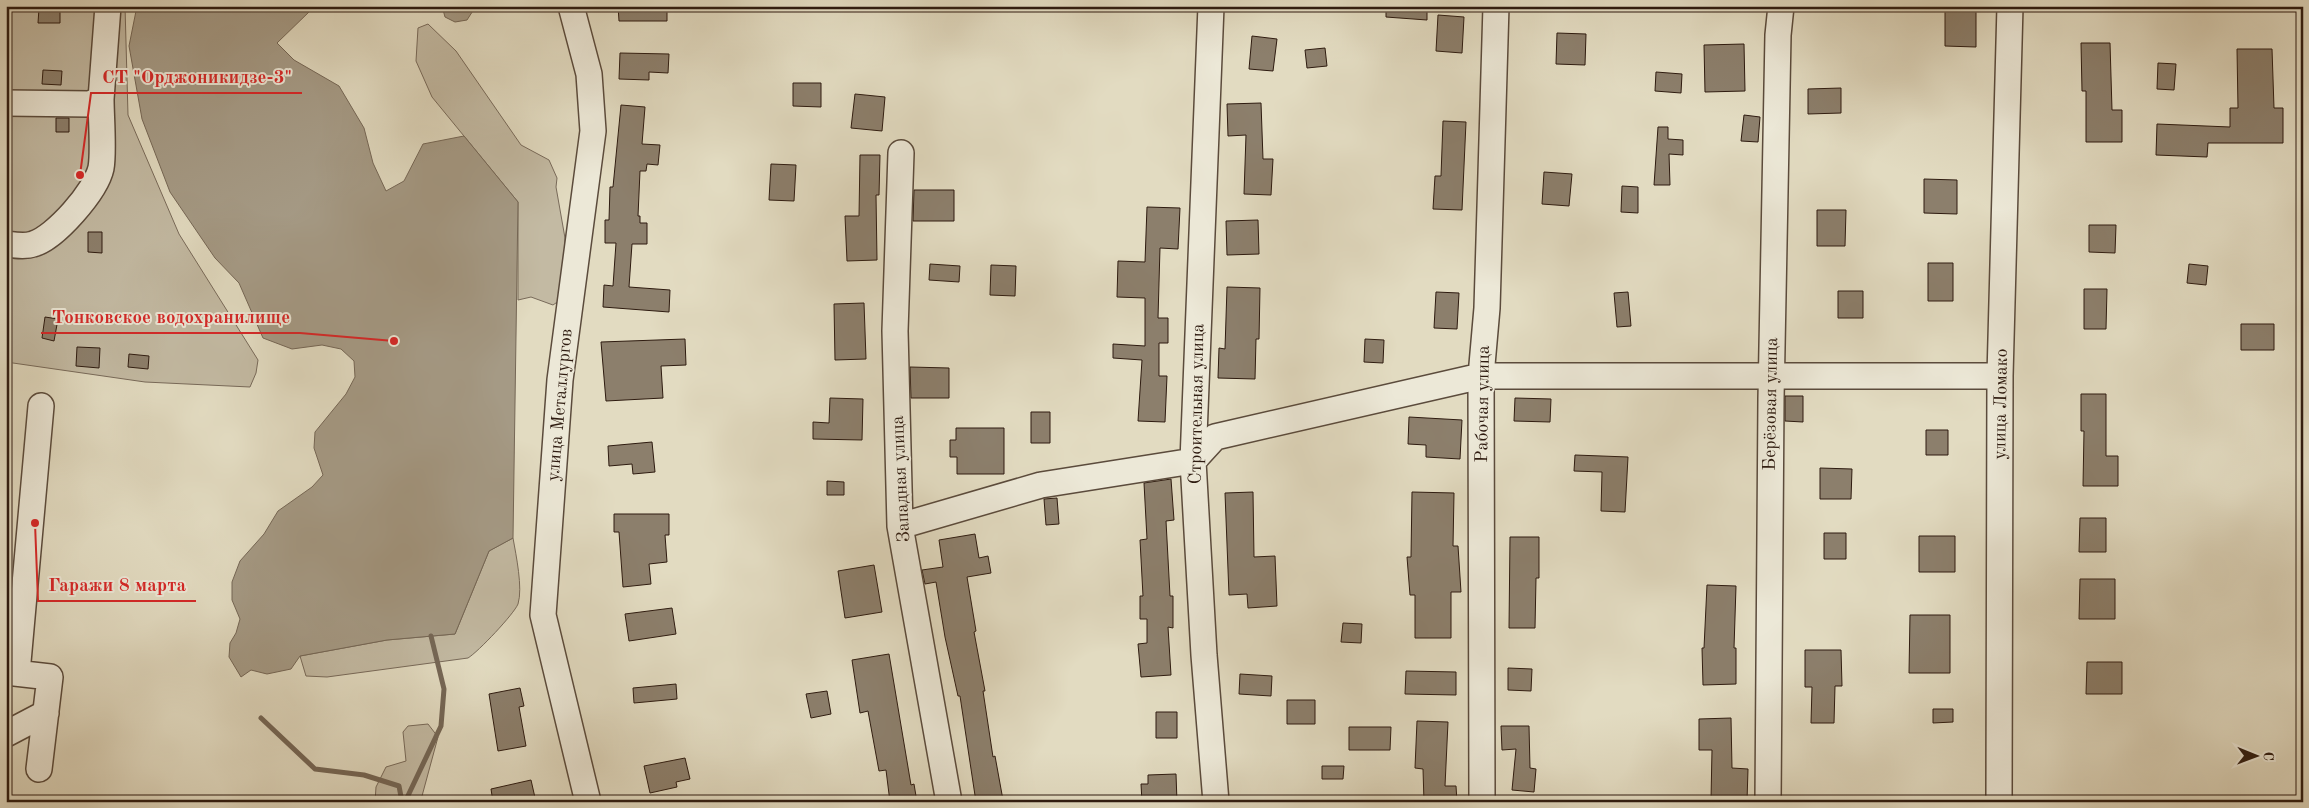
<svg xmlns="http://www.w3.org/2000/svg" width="2309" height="808" font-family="'Old Standard TT',serif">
	<rect width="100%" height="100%" fill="#e2dbc1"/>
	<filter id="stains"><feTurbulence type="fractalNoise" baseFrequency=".004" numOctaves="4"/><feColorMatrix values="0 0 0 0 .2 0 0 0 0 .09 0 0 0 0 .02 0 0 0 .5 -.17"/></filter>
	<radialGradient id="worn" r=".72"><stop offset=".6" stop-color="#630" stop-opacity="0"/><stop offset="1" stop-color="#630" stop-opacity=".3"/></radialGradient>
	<path fill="#c3baa3" stroke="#786a5a" d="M6,6H125L128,115L179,234L258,360L256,373L250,387L145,382L6,362Z
		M428,24L456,51L521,145L549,160L557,178L556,187L565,238L563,298L553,305L531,297L518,300V202L432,97L416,61L418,28Z
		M513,538C516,555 523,588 518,604C514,614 478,652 468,658L327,677L306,676L300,656L387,640L455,634L489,551Z
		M428,724L438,737L422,796L424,802H375L376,787L386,767L406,761L403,732L408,726Z"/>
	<path fill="#a59a85" stroke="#756756" d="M137,6H324L310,11L277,43L294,60L339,86L364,128L373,163L386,191L404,181L423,144L464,136L518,202L513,538L489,551L455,634L387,640L300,656L291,669L267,674L251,670L241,677L229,657L230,643L236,633L240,619L232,600V582L240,561L264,534L278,511L312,487L323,475L314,448L315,432L346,394L355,377L354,361L341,349L322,345L292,349L263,338L239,283L215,258L170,192L142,119L129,46Z
		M442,6H476L467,20L455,22L445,17Z"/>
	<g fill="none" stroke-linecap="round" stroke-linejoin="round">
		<path stroke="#756756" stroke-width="5" d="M261,718L315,769L364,775L399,786L402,802
			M405,802L441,726L444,689L431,636"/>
	</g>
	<path fill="#8c7f6c" stroke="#2e1b10" d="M618,6H667V21H619Z
		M1386,6H1427V20L1386,17Z
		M1945,7H1976V47L1945,46Z
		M39,8L60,9V23H38Z
		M1438,15L1464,17L1462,53L1436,51Z
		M1557,33L1586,34L1585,65L1556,64Z
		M1252,36L1277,39L1273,71L1249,69Z
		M2081,43H2110L2112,110H2122V142H2086V91H2082Z
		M1744,44L1745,91L1705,92L1704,45Z
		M1325,48L1327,66L1307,68L1305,50Z
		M2237,49H2272L2274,108H2283V143H2208L2207,157L2156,155L2157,124L2230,127V108H2238Z
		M620,53L669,54L668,73L649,72V80L619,79Z
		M2158,63L2176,64L2174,90L2157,89Z
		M43,70L62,71L61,85L42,84Z
		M1656,72L1682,74L1681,93L1655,91Z
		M793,83H821V107L793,106Z
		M1841,88V113L1808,114V89Z
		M855,94L885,97L882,131L851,128Z
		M1261,103L1263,159H1273L1271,195L1244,194L1246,135L1228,136L1227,104Z
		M621,105L645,107L642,144L660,145L658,165L647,164L646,171H640L638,216H640V223H647V244H632L629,287L670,290L669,312L603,307L604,285L613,286L616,243H605V220H609L610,187H613Z
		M1744,115L1760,117L1758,142L1741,141Z
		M56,118H69V132H56Z
		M1443,121L1466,122L1462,210L1433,209L1435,176H1441Z
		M1658,127H1668V139L1683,140V155L1669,154L1670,185H1654Z
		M860,155H880L879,195H876L877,260L847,261L845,216H859Z
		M771,164L796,165L794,201L769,200Z
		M1544,172L1572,174L1569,206L1542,204Z
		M1924,179L1957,180V214L1924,213Z
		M1622,186L1638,187V213L1621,212Z
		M914,190H954V221H913Z
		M1147,207L1180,208L1178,249L1160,248L1158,318H1168V343H1159V376H1167L1165,422L1138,421L1142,360L1113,358V344L1145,346V298L1117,297L1118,261L1145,262Z
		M1817,210H1846L1845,246H1817Z
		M1258,220L1259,254L1227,255L1226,221Z
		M2089,225H2116L2115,253L2089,252Z
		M88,232H102V253L88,252Z
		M1928,263H1953V301H1928Z
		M930,264L960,266L959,282L929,280Z
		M2189,264L2208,266L2206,285L2187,283Z
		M991,265L1016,266L1015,296L990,295Z
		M1227,287L1260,288L1259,339H1256L1255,379L1218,378L1219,348L1225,349Z
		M2084,289H2107L2106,329H2084Z
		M1838,291H1863V318H1838Z
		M1436,292L1459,293L1457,329L1434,328Z
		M1628,292L1631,326L1617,327L1614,293Z
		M864,303L866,359L835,360L834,304Z
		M45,317L58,319L54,341L42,338Z
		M2241,324H2274V350H2241Z
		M685,339L686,365L661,366L663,398L606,401L601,342Z
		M1365,339L1384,340L1383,363L1364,362Z
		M77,347L100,348L99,368L76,366Z
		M129,354L149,356L148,369L128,367Z
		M910,367L949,368V398H911Z
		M2081,394H2106V456H2118V486H2083L2084,431H2081Z
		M1785,396H1803V422L1785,421Z
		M830,398L863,399L862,440L813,439V422L829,423Z
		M1515,398L1551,399L1550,422L1514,421Z
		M1031,412H1050V443H1031Z
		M1409,417L1462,420L1460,459L1426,457V445L1408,444Z
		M956,428H1004V474H957V457H950V440H956Z
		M1926,430H1948V455H1926Z
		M652,442L655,472L633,474L632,464L609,466L608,446Z
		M1575,455L1628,457L1625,512L1601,511L1602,472L1574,471Z
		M1820,468L1852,469L1851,499H1820Z
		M1171,479L1174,520L1166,521L1170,596H1173V628L1168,627L1171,675L1141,677L1138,644L1147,643V619H1140V596H1143L1140,540L1147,539L1144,483Z
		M827,481L844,482V495H827Z
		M1253,492L1254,557L1275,556L1277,606L1248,608L1247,594L1229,595L1225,493Z
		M1412,492L1454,493L1453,546H1458L1461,592H1451V638H1415V595H1410L1407,557H1411Z
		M1057,498L1059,524L1046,525L1044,499Z
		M614,514H669V535H665L667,562L649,564L651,584L623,587L619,532H614Z
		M2080,518H2106V552H2079Z
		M1824,533H1846V559H1824Z
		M975,534L979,558L988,556L991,573L967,577L976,631L974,632L985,691H983L993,757L995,756L1003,800L995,802H976L960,696H958L945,637L936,582L925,584L922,570L943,567L939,540Z
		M1919,536H1955V572H1919Z
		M1510,537H1539V578H1536L1535,628H1509Z
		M874,565L882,612L845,618L838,571Z
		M2080,579H2115V619H2079Z
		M1707,585L1736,586L1734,648H1736V684L1703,685L1702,648H1704Z
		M672,608L676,634L629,641L625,614Z
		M1910,615H1950V673H1909Z
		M1343,623L1362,624L1361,643L1341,642Z
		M1805,650H1841L1842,686H1835L1834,723H1811L1812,687H1805Z
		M889,654L911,785L914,784L917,802H890L886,770L879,771L868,711L860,713L852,660Z
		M2087,662H2122V694H2086Z
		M1508,668L1532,669L1531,691L1508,690Z
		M1406,671L1456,672V695L1405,694Z
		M1240,674L1272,676L1271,696L1239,694Z
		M676,684L677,699L634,703L633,688Z
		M520,688L524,706L519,707L526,746L498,751L489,694Z
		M827,691L831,714L811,718L806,694Z
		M1287,700H1315V724H1287Z
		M1933,709H1953V722L1933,723Z
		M1156,712H1177V738H1156Z
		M1731,718L1732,768L1748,769L1747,801L1711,800L1712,750H1699V719Z
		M1417,721L1448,722L1445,786H1456L1457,802H1424L1423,769L1415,768Z
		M1501,726H1529L1530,768L1536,769L1534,792L1512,790L1516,749L1502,750Z
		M1349,727H1391L1390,750H1349Z
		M685,758L690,779L676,782L677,787L650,793L644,766Z
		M1322,766H1344L1343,779H1322Z
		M1176,774L1177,802H1142L1141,784H1148V775Z
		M531,780L536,802H493L491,789Z"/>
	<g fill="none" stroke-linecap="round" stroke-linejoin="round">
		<defs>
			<path id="minor" d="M571,6L589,74L593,131L560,380L543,615L588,802
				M1211,6L1193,461L1204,655L1216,802
				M6,103L90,104L101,99L108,6
				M901,153L895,331L900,526L949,802
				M6,244C14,245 25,247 33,244C55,238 96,191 101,168C104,152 101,117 101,99
				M900,526L1041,485L1193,461L1215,437L1481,376H2000
				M6,672L50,677L39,769
				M17,673L41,406
				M6,734L46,713
				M1482,802L1481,376L1487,308L1496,6
				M1768,802L1771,399L1778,35L1781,6
				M1999,802L2000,376L2010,6"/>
		</defs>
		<use href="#minor" stroke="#5b4b3c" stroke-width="28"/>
		<use href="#minor" stroke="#ece8d7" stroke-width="25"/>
	</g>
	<g text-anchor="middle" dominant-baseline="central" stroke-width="4" stroke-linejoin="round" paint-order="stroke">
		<g font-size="18" fill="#2e1b10" stroke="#ece8d7">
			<text transform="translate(1197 404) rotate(-89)">Строительная улица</text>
			<text transform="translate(1483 404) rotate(-89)">Рабочая улица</text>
			<text transform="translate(1771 404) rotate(-89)">Берёзовая улица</text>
			<text transform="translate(2001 404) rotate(-89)">улица Ломако</text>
			<text transform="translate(560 405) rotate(-85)">улица Металлургов</text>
			<text transform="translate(901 479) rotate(-93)">Западная улица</text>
		</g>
	</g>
	<path fill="none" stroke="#d62828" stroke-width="2" d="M80 175L91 93H302M394 341L300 333H41M35 523L38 601H196"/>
	<g fill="#d62828" stroke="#ece8d7" stroke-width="2">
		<circle cx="80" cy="175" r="5"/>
		<circle cx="394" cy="341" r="5"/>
		<circle cx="35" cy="523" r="5"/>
	</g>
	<g font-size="19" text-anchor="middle" font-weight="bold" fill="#d62828" stroke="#ece8d7" stroke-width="4" stroke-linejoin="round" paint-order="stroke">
		<text x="197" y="83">СТ "Орджоникидзе-3"</text>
		<text x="171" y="323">Тонковское водохранилище</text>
		<text x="117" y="591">Гаражи 8 марта</text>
	</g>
	<rect width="2309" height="808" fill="none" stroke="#e2dbc1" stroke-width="25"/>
	<rect x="8" y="8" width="2294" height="793" fill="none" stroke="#2e1b10" stroke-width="2.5"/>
	<rect x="12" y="12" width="2284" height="783" fill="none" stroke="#2e1b10"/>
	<g transform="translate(2256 756) rotate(91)" stroke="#ece8d7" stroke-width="4" paint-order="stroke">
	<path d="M0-4L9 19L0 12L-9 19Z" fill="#2e1b10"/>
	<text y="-8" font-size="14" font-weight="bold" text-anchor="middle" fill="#2e1b10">С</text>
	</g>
	<rect width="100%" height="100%" filter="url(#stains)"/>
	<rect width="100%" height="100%" fill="url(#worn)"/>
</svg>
